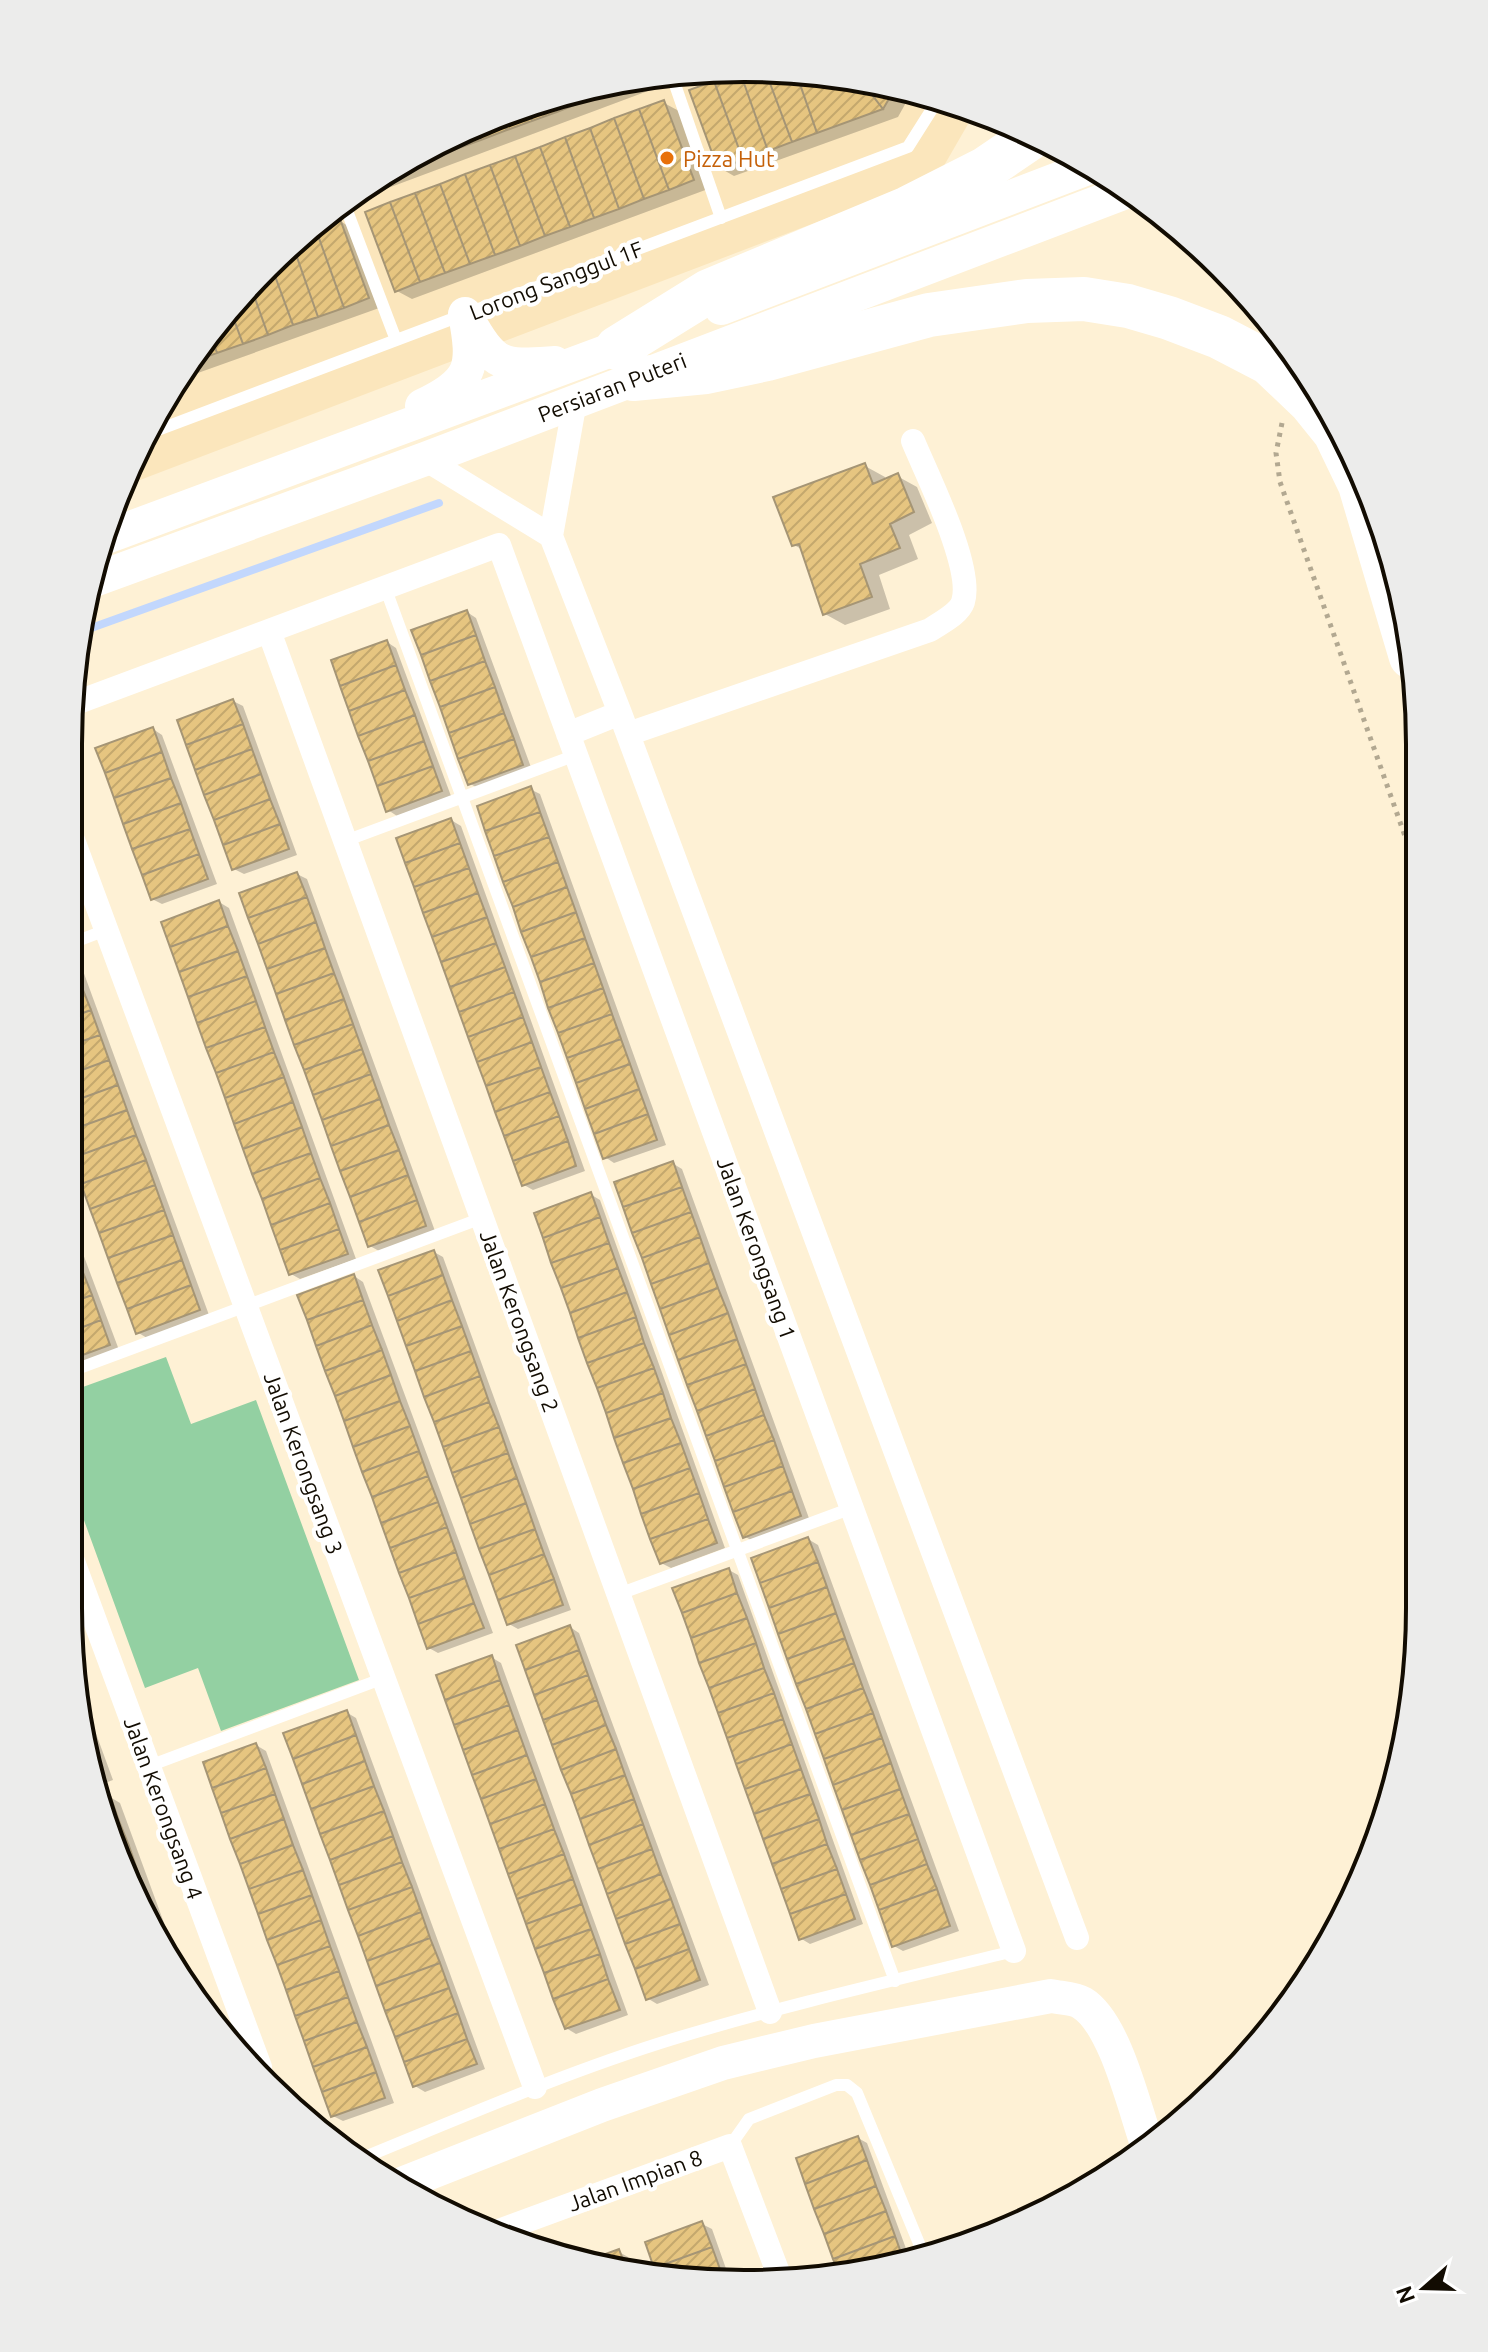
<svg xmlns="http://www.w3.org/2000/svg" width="1488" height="2352" font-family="Ubuntu,sans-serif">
	<defs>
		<pattern id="building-hatch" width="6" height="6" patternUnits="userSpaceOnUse" patternTransform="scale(2)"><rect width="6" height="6" fill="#e6c580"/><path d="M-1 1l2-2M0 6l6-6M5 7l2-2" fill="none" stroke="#c4a86d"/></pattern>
	</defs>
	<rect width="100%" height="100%" fill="#fef1d5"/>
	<path fill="#fbe6bc" d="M789,69L919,91L975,112L938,176L119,488L208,332L299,235L406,158L527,104L656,74Z"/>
	<path fill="#93d0a2" d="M166,1357L191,1424L256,1400L359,1680L221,1731L198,1668L145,1688L69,1479V1392Z"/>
	<path fill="#0003" d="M789,69L913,90L898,117L734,176L720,168L692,91L748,71Z
		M668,73L672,82L372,194L363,189L406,158L527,104L656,74Z
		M664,103L679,111L708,189L412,299L397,291Z
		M340,221L355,230L382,307L181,379L208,332L298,236Z
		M865,466L885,477L886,481L897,476L917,487L932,523L909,535L918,559L879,575L890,609L845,625L825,614L803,550L794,545Z
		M467,612L476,618L532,770L479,789L469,783Z
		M387,642L396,648L451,796L397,816L388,810Z
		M233,701L243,706L297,855L244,874L234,869Z
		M153,729L162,735L217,884L162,904L152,899Z
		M530,789L540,794L666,1145L614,1163L605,1157Z
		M451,820L461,826L585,1171L533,1190L524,1185Z
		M297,874L307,879L435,1231L379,1251L370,1246Z
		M219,902L229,908L356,1259L300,1279L291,1274Z
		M72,962L82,968L209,1315L147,1338L137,1332L71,1150Z
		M672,1163L682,1169L810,1521L754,1542L744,1536Z
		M590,1194L600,1200L725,1548L671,1568L661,1563Z
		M70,1219L119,1350L69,1368Z
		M434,1252L443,1257L571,1610L518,1629L509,1624Z
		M354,1276L363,1282L493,1633L438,1653L429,1648Z
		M808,1539L818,1545L959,1931L903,1951L894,1946Z
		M729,1570L738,1575L863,1924L810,1944L800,1938Z
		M570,1627L579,1633L709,1985L657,2004L647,1998Z
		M491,1657L501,1663L628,2015L576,2034L566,2028Z
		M83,1698L113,1780L97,1786Z
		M346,1712L356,1718L485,2069L425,2092L415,2086Z
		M256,1745L266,1751L394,2103L343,2121L333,2116Z
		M110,1797L120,1803L189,1991L182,1984L104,1825L100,1801Z
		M858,2138L867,2143L911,2262L839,2269L798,2160Z
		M702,2224L712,2229L730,2280L700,2283L658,2274Z
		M619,2252L628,2257L633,2269L593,2261Z"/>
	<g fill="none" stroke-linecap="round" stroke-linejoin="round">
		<path stroke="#c2d7fd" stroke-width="8" d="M80,632L439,503"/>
	</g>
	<path fill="url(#building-hatch)" stroke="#a59575" stroke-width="2" d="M789,69L795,70L817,133L792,142L765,70Z
		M765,70L792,142L768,151L740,72Z
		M795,70L862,82L883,109L817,133Z
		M740,72L768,151L743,160L714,81Z
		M631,80L633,83L607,93L605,86Z
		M714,81L743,160L718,169L689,90Z
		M862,82L896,87L883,109Z
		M605,86L607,93L582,102L578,92Z
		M578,92L582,102L557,112L552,98Z
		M552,98L557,112L532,121L526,104Z
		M664,100L694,180L669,190L639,109Z
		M526,104L532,121L507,130L501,116Z
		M639,109L669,190L644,199L614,118Z
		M501,116L507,130L481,140L476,127Z
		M614,118L644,199L619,209L590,128Z
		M476,127L481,140L456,149L452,138Z
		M590,128L619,209L594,218L565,137Z
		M565,137L594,218L570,227L540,147Z
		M452,138L456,149L431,158L427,149Z
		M540,147L570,227L545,236L515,156Z
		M427,149L431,158L405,168L403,161Z
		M515,156L545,236L520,246L490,165Z
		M403,161L405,168L380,177Z
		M490,165L520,246L495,255L465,174Z
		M465,174L495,255L470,264L440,184Z
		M440,184L470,264L445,273L415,193Z
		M415,193L445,273L420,282L390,202Z
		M390,202L420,282L395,292L365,212Z
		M340,219L369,298L344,308L315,227Z
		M315,227L344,308L318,317L292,243L304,231Z
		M292,243L318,317L293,325L271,265Z
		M271,265L293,325L268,335L251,287Z
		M251,287L268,335L243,344L230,309Z
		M230,309L243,344L217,353L209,331Z
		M209,331L217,353L192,362L191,361Z
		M865,463L873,484L898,473L914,512L890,524L900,548L860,564L872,597L823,615L799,544L792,546L773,497Z
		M467,610L476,635L421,655L411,630Z
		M476,635L485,661L430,681L421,655Z
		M387,640L396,665L340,686L331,660Z
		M485,661L495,687L440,707L430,681Z
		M396,665L405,690L349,711L340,686Z
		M495,687L504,713L449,733L440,707Z
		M405,690L415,715L358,736L349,711Z
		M233,699L243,724L186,745L177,720Z
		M504,713L514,739L458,759L449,733Z
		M415,715L424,741L368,761L358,736Z
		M243,724L252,749L195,770L186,745Z
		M153,727L162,752L105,773L95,748Z
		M514,739L523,765L468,785L458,759Z
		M424,741L433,766L377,786L368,761Z
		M252,749L261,774L204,795L195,770Z
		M162,752L171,778L114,798L105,773Z
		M433,766L442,791L386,812L377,786Z
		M261,774L270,799L214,820L204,795Z
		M171,778L181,803L123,824L114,798Z
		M531,786L540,812L485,831L477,806Z
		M270,799L280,824L223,845L214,820Z
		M181,803L190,829L132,849L123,824Z
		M540,812L549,837L494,856L485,831Z
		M451,818L460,843L405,863L396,838Z
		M280,824L289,849L232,870L223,845Z
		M190,829L199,854L142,875L132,849Z
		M549,837L558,862L503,882L494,856Z
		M460,843L469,868L414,887L405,863Z
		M199,854L208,879L151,900L142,875Z
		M558,862L567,887L513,907L503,882Z
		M469,868L478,893L423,913L414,887Z
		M297,872L307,897L248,918L239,893Z
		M567,887L576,912L521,932L513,907Z
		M478,893L487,917L432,937L423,913Z
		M307,897L316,922L258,944L248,918Z
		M219,900L228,926L170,947L161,922Z
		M576,912L585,938L531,957L521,932Z
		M487,917L496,943L441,962L432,937Z
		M316,922L325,948L267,969L258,944Z
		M228,926L238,951L179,972L170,947Z
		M585,938L594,963L540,982L531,957Z
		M496,943L505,967L450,987L441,962Z
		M325,948L334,973L276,994L267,969Z
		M238,951L247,976L188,997L179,972Z
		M72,960L81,985L72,988Z
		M594,963L603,988L548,1008L540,982Z
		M505,967L514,992L459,1012L450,987Z
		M334,973L344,999L285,1020L276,994Z
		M247,976L256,1001L197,1023L188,997Z
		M81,985L91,1010L72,1017V988Z
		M603,988L612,1014L558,1033L548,1008Z
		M514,992L523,1017L468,1037L459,1012Z
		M344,999L353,1024L294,1045L285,1020Z
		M256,1001L265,1027L206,1048L197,1023Z
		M91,1010L100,1035L71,1045L72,1017Z
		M612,1014L621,1039L567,1058L558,1033Z
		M523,1017L532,1042L477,1062L468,1037Z
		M353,1024L362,1049L304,1070L294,1045Z
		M265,1027L274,1052L216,1073L206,1048Z
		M100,1035L109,1060L71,1074V1045Z
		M621,1039L630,1064L576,1083L567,1058Z
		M532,1042L541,1067L486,1086L477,1062Z
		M362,1049L371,1074L313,1095L304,1070Z
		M274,1052L284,1077L225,1098L216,1073Z
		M109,1060L118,1085L71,1102V1074Z
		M630,1064L639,1089L585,1109L576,1083Z
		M541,1067L550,1092L495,1112L486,1086Z
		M371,1074L380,1099L322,1120L313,1095Z
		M284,1077L293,1102L234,1124L225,1098Z
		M118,1085L127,1110L71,1130V1102Z
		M639,1089L648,1114L594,1134L585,1109Z
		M550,1092L559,1116L504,1136L495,1112Z
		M380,1099L389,1125L331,1146L322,1120Z
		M293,1102L302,1127L243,1149L234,1124Z
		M127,1110L136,1135L72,1158L71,1130Z
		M648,1114L657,1140L603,1159L594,1134Z
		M559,1116L568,1141L513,1161L504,1136Z
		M389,1125L399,1150L340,1171L331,1146Z
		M302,1127L311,1153L252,1174L243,1149Z
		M136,1135L146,1160L81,1184L72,1158Z
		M568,1141L576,1166L522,1186L513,1161Z
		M399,1150L408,1175L350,1197L340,1171Z
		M311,1153L320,1178L262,1199L252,1174Z
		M146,1160L155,1185L90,1209L81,1184Z
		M673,1161L682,1187L623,1207L614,1182Z
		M408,1175L417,1200L359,1222L350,1197Z
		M320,1178L330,1203L271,1225L262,1199Z
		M155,1185L164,1210L99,1233L90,1209Z
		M682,1187L691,1212L632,1233L623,1207Z
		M591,1192L600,1217L543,1238L534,1213Z
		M417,1200L426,1226L368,1247L359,1222Z
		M330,1203L339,1229L280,1250L271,1225Z
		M164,1210L173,1235L108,1258L99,1233Z
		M691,1212L700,1237L642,1258L632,1233Z
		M600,1217L609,1243L551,1263L543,1238Z
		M339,1229L348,1254L289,1275L280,1250Z
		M173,1235L182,1260L117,1283L108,1258Z
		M700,1237L709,1263L651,1284L642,1258Z
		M609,1243L618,1268L561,1288L551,1263Z
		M73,1245L82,1270L70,1275V1246Z
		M434,1250L443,1275L388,1296L378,1270Z
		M182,1260L191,1285L127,1309L117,1283Z
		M709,1263L718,1288L660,1309L651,1284Z
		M618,1268L627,1292L570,1313L561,1288Z
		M82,1270L92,1295L70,1303V1275Z
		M354,1274L363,1300L307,1320L297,1295Z
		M443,1275L452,1300L397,1321L388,1296Z
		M191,1285L200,1310L136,1334L127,1309Z
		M718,1288L728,1313L669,1335L660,1309Z
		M627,1292L636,1317L578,1338L570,1313Z
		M92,1295L101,1320L70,1332V1303Z
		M363,1300L372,1325L316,1346L307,1320Z
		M452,1300L462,1326L406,1346L397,1321Z
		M728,1313L737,1339L678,1360L669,1335Z
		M636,1317L644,1343L587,1363L578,1338Z
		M101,1320L110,1345L69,1360L70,1332Z
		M372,1325L382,1350L325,1371L316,1346Z
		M462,1326L471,1351L415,1371L406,1346Z
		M737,1339L746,1364L687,1385L678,1360Z
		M644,1343L654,1368L597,1388L587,1363Z
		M382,1350L391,1375L335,1396L325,1371Z
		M471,1351L480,1376L424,1397L415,1371Z
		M746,1364L755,1389L697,1411L687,1385Z
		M654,1368L663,1393L606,1413L597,1388Z
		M391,1375L400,1401L344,1421L335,1396Z
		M480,1376L489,1402L434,1422L424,1397Z
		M755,1389L764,1415L706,1436L697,1411Z
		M663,1393L671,1418L614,1438L606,1413Z
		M400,1401L410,1426L353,1447L344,1421Z
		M489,1402L499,1427L443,1447L434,1422Z
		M764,1415L774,1440L715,1461L706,1436Z
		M671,1418L681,1443L623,1463L614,1438Z
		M410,1426L419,1451L362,1472L353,1447Z
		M499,1427L508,1453L452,1473L443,1447Z
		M774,1440L783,1466L724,1487L715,1461Z
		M681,1443L690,1468L633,1489L623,1463Z
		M419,1451L428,1476L372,1497L362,1472Z
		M508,1453L517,1478L461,1498L452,1473Z
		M783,1466L792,1491L733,1512L724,1487Z
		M690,1468L699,1493L641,1514L633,1489Z
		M428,1476L438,1502L381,1523L372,1497Z
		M517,1478L526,1503L470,1524L461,1498Z
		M792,1491L801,1516L743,1538L733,1512Z
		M699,1493L708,1519L650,1539L641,1514Z
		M438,1502L447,1527L390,1548L381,1523Z
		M526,1503L535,1529L479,1549L470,1524Z
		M708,1519L717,1543L660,1564L650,1539Z
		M447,1527L456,1552L399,1573L390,1548Z
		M535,1529L544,1554L489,1575L479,1549Z
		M808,1537L818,1562L760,1583L751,1558Z
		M456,1552L465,1578L409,1598L399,1573Z
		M544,1554L554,1579L498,1600L489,1575Z
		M818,1562L827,1587L769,1608L760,1583Z
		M729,1568L737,1593L682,1613L672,1588Z
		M465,1578L474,1603L418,1624L409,1598Z
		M554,1579L563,1605L507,1625L498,1600Z
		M827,1587L836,1613L778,1634L769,1608Z
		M737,1593L747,1618L691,1638L682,1613Z
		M474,1603L484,1628L427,1649L418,1624Z
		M836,1613L845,1638L787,1659L778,1634Z
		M747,1618L756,1643L699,1663L691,1638Z
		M570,1625L579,1650L525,1670L516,1645Z
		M845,1638L854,1663L796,1684L787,1659Z
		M756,1643L764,1668L709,1688L699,1663Z
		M579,1650L588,1675L534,1695L525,1670Z
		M492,1655L500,1680L445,1700L436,1675Z
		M854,1663L863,1688L806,1709L796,1684Z
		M764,1668L774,1693L718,1713L709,1688Z
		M588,1675L597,1700L543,1720L534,1695Z
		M500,1680L509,1705L454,1725L445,1700Z
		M863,1688L873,1713L815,1734L806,1709Z
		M774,1693L783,1719L727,1738L718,1713Z
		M597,1700L606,1725L552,1745L543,1720Z
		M509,1705L518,1730L463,1750L454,1725Z
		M347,1710L356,1735L293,1759L283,1733Z
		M873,1713L882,1738L824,1759L815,1734Z
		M783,1719L792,1744L736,1764L727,1738Z
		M606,1725L616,1749L561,1770L552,1745Z
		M518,1730L527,1755L472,1775L463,1750Z
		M356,1735L365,1761L302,1784L293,1759Z
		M882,1738L891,1763L833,1785L824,1759Z
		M256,1743L266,1768L212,1788L203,1762Z
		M792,1744L801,1769L745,1789L736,1764Z
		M616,1749L625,1775L571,1794L561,1770Z
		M95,1750L104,1775L96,1778L92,1751Z
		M527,1755L536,1779L481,1799L472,1775Z
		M365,1761L374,1786L311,1809L302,1784Z
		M891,1763L900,1789L842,1810L833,1785Z
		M266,1768L275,1794L221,1813L212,1788Z
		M801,1769L810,1794L754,1814L745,1789Z
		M625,1775L634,1799L580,1819L571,1794Z
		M536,1779L545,1804L490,1824L481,1799Z
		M374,1786L384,1811L320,1834L311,1809Z
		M900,1789L909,1814L851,1835L842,1810Z
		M275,1794L284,1819L230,1839L221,1813Z
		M810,1794L819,1819L763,1839L754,1814Z
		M110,1795L119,1821L104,1826L100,1799Z
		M634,1799L643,1824L589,1845L580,1819Z
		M545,1804L554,1829L499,1849L490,1824Z
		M384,1811L393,1836L330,1860L320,1834Z
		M909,1814L918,1839L860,1860L851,1835Z
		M284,1819L293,1845L240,1864L230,1839Z
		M819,1819L827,1844L772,1864L763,1839Z
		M119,1821L129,1846L117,1851L104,1826Z
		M643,1824L652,1849L598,1869L589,1845Z
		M554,1829L564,1854L508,1874L499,1849Z
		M393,1836L402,1862L339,1885L330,1860Z
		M918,1839L927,1864L870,1885L860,1860Z
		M827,1844L837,1869L781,1889L772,1864Z
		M293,1845L303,1870L249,1889L240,1864Z
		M129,1846L138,1872L129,1875L117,1851Z
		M652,1849L661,1874L607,1894L598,1869Z
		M564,1854L573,1879L517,1899L508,1874Z
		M402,1862L412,1887L348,1910L339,1885Z
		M927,1864L937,1889L879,1910L870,1885Z
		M837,1869L846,1894L790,1914L781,1889Z
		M303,1870L312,1895L258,1914L249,1889Z
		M138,1872L148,1897L141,1900L129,1875Z
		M661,1874L671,1899L616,1919L607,1894Z
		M573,1879L582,1904L526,1924L517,1899Z
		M412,1887L421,1912L358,1936L348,1910Z
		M937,1889L950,1926L892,1947L879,1910Z
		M846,1894L855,1919L799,1940L790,1914Z
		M312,1895L321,1920L267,1940L258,1914Z
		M148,1897L157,1923L153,1924L141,1900Z
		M671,1899L680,1924L625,1944L616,1919Z
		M582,1904L591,1929L535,1949L526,1924Z
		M421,1912L430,1938L367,1961L358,1936Z
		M321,1920L330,1946L277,1965L267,1940Z
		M680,1924L689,1949L635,1969L625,1944Z
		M591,1929L600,1954L544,1973L535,1949Z
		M430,1938L440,1963L376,1986L367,1961Z
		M330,1946L339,1971L286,1990L277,1965Z
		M689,1949L700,1980L646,2000L635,1969Z
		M600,1954L608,1979L553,1999L544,1973Z
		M440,1963L449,1988L385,2011L376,1986Z
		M339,1971L348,1997L295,2016L286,1990Z
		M608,1979L620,2010L565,2029L553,1999Z
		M449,1988L458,2013L395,2037L385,2011Z
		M348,1997L357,2022L304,2041L295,2016Z
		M458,2013L467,2039L404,2062L395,2037Z
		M357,2022L367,2047L313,2067L304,2041Z
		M467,2039L477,2064L413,2087L404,2062Z
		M367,2047L376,2072L322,2092L313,2067Z
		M376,2072L385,2098L331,2117L322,2092Z
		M858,2136L867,2160L805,2184L796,2158Z
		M867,2160L876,2186L814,2209L805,2184Z
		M876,2186L886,2211L824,2234L814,2209Z
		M886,2211L895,2236L833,2259L824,2234Z
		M702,2221L712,2247L654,2268L645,2242Z
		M895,2236L904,2261L837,2269L833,2259Z
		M712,2247L721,2272L695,2281L656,2274L654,2268Z
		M619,2249L626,2268L589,2260Z
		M721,2272L724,2280L695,2281Z"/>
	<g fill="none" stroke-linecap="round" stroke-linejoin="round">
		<path stroke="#b2a891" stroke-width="5" stroke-dasharray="4 6" stroke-linecap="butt" d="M1282,423L1276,453L1280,482L1418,873"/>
		<path stroke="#fff" stroke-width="12" d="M671,73L721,218
			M344,203L396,340
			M150,433L908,147L939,98
			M385,587L895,1981
			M345,841L576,755
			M72,943L106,930
			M69,1372L482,1218
			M619,1594L852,1508
			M149,1766L384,1678
			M730,2146L749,2119L836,2085H847L857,2093L925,2258
			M360,2159C463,2117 566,2072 673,2039C785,2005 900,1979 1014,1951"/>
		<path stroke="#fff" stroke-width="24" d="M575,401L551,536L620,713L1077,1938
			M425,459L551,536
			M269,631L770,2012
			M73,704L499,545L1014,1951
			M568,734L620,713
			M628,734L930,630C940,623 959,614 963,602C974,568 927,475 913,441
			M73,840L535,2087
			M68,1548L260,2067
			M496,2232L730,2146L779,2275"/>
		<path stroke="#fff" stroke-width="34" d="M721,308L1090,167
			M469,321C495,369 505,366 555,363
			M422,406C473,382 475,367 465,314
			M106,537L638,340
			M94,580L425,459L1128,191
			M404,2183L602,2105L723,2063L814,2041L1051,1996C1060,1998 1074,1998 1082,2003C1115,2023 1134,2107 1147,2144"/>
		<path stroke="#fff" stroke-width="44" d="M617,348L709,291L908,208L985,169L1035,135
			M633,379L706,372L767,359L929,315L1027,301L1084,299L1128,306L1169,318L1219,337L1269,363L1310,402L1335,433L1360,485L1411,657"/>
	</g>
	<circle fill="#e8710a" stroke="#fff" stroke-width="3" cx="667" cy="158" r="8"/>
	<g text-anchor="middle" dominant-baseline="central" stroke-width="8" stroke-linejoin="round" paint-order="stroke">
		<g font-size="22" fill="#c56008" stroke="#fff" text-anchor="start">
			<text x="683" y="158">Pizza Hut</text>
		</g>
		<g font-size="22" fill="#120c02" stroke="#fff">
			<text transform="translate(556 280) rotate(-21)">Lorong Sanggul 1F</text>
			<text transform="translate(612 387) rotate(-21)">Persiaran Puteri</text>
			<text transform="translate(757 1248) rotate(70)">Jalan Kerongsang 1</text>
			<text transform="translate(520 1321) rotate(70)">Jalan Kerongsang 2</text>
			<text transform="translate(304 1463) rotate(70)">Jalan Kerongsang 3</text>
			<text transform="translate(164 1808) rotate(70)">Jalan Kerongsang 4</text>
			<text transform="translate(635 2180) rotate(-20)">Jalan Impian 8</text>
		</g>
	</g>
	<path d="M0 0H1488V2352H0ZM744 82H744A662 662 0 0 1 1406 744V1608A662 662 0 0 1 744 2270H744A662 662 0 0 1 82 1608V744A662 662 0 0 1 744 82Z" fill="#ececeb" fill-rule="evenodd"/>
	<path fill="none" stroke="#120c02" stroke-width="4" d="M744 82H744A662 662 0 0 1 1406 744V1608A662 662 0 0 1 744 2270H744A662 662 0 0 1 82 1608V744A662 662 0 0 1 744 82Z"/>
	<g transform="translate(1424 2288) rotate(250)" stroke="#ffffff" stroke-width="6" paint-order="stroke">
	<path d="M0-6L14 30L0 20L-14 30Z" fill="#120c02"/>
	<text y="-12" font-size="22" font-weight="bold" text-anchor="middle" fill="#120c02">N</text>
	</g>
</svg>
